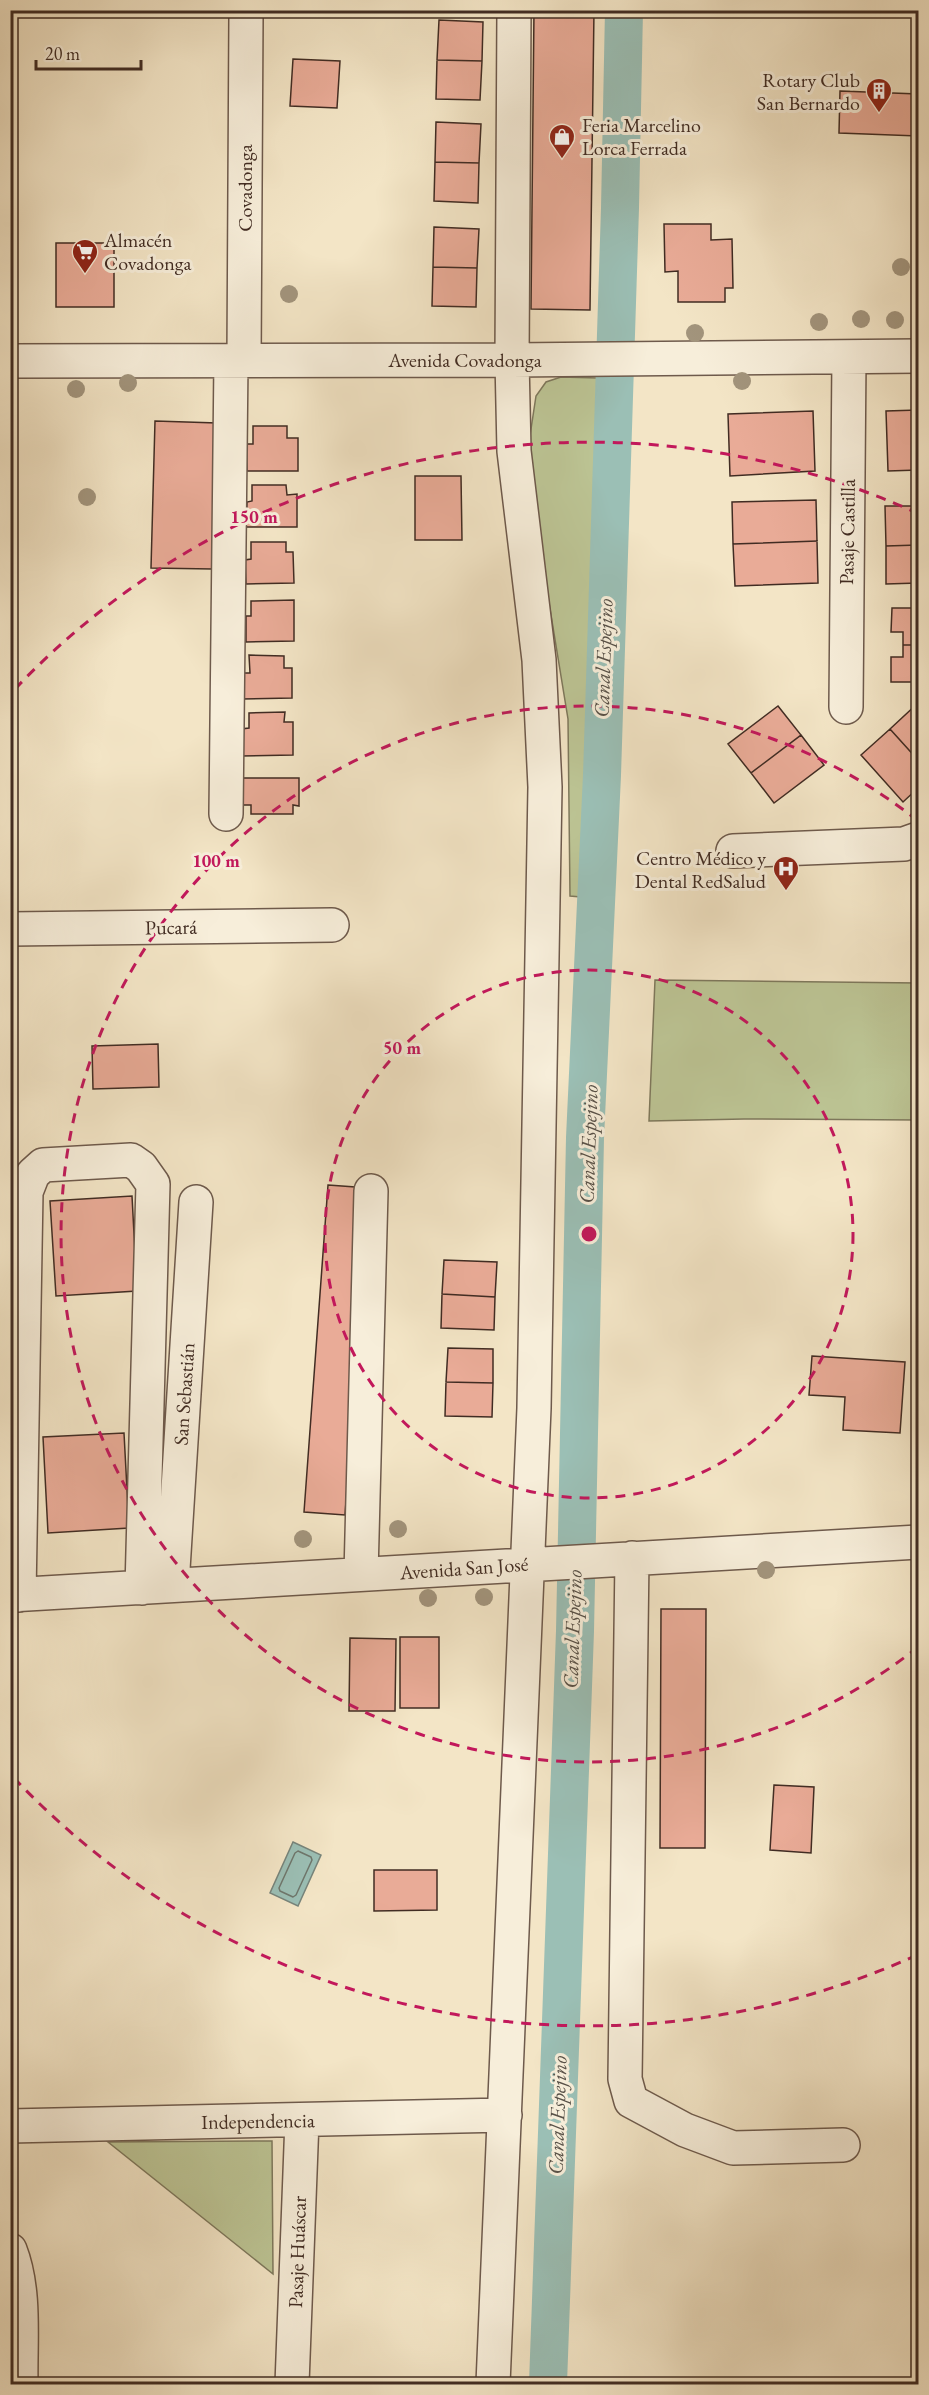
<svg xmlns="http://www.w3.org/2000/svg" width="929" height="2395" font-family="'EB Garamond',serif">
	<rect width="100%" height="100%" fill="#f3e5c6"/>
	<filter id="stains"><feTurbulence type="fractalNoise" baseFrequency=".00333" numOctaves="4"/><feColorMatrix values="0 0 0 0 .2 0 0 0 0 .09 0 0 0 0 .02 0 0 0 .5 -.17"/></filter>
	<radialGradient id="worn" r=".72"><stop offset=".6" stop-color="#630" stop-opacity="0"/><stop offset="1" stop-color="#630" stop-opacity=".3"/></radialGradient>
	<path fill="#bcc494" stroke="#7e785c" stroke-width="1.5" d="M561,377L598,378L592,898L570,896L568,719L526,462L536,396L546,382Z
		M655,980L918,983V1120L744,1119L649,1121Z
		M272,2141L273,2274L108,2142Z"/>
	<path fill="#9bbfb5" stroke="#77847b" stroke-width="1.5" d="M293,1842L321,1855L298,1906L270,1893Z"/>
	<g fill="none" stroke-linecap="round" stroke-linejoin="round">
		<path stroke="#6e766c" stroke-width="1.5" d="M298,1851L311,1857L312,1860L296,1895L293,1897L280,1891L279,1888L295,1853Z"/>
		<path stroke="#9bbfb5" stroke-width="38" d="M548,2384L575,1631L585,1138L602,775L620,208L624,10"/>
	</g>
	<path fill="#e9ab97" stroke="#412c23" stroke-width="1.5" d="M534,10H594L590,310L531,309Z
		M439,20L483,22L482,61L437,60Z
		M293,59L340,61L337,108L290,106Z
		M437,60L482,61L480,100L436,99Z
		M840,91L918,94V136L839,133Z
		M436,122L481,124L479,163L435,162Z
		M435,162L479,163L478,203L434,201Z
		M664,224H711V240L732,239L733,288H725V302H678V271L665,272Z
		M434,227L479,229L477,268L433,267Z
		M56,243H114V307H56Z
		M433,267L477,268L476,307L432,306Z
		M918,410V470L888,471L886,411Z
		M813,411L815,471L730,476L728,414Z
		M155,421L217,423L212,569L151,568Z
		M253,426H287V438H298V471H247L246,444H253Z
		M415,476H461L462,540H415Z
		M252,485H286L287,495L297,494V527H246L247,502L252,501Z
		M816,500L817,541L733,544L732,502Z
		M885,506H918V545L886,546Z
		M817,541L818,583L735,586L733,544Z
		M251,542H286V552H293L294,583L246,584L245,560L251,559Z
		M918,545V583L886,584V546Z
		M294,600V641L246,642V616H251V601Z
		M892,608H918V645H903V632H891Z
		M903,645H918V682H891V657H903Z
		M249,655L284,656V668H292V698L242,699V673H250Z
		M918,703V760L890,729Z
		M778,706L801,735L751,773L728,744Z
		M285,712L284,722H293V755L241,756V729L249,728V713Z
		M890,729L918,760V788L903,802L861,755Z
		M801,735L824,765L774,803L751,773Z
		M241,778H299V806L293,805V814H251V805H241Z
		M915,878H918V957H917Z
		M158,1044L159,1087L93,1089L92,1046Z
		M328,1185L369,1188L345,1515L304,1512Z
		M132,1196L137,1291L56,1296L50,1201Z
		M444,1260L497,1262L495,1297L442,1294Z
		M442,1294L495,1297L494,1330L441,1328Z
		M448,1348L493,1349V1383L446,1382Z
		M812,1356L905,1362L900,1433L843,1430L845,1397L809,1395Z
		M446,1382L493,1383L492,1417L445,1416Z
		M124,1433L129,1528L48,1533L43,1437Z
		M661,1609H706L705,1848H660Z
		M918,1621V1674L913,1673Z
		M400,1637H439V1708H400Z
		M350,1638L396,1639L395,1711H349Z
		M774,1785L814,1787L811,1853L770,1850Z
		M374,1870H437V1910L374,1911Z"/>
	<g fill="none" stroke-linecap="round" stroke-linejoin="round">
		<defs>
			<path id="minor" d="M244,360L246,15
				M10,361L512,360L918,356
				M846,707L849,357
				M226,814L231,361
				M733,851L904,844L918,839
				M10,929L332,925
				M632,1558L625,2079L631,2101L685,2130L733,2148L843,2145
				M361,1574L371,1191
				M172,1585L196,1202
				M10,1595L918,1542
				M19,1595L26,1192L33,1174L43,1165L131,1160L141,1167L153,1184L142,1588
				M10,2126L505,2115
				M10,2250C26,2291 20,2341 21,2384
				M292,2384L302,2120
				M493,2384L534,1408L545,787L539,660L514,451L512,360L514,10"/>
		</defs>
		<use href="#minor" stroke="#6e5a4c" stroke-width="36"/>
		<use href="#minor" stroke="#f7eeda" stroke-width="33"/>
	</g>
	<g fill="#a2947c">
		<circle cx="901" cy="267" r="9"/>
		<circle cx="289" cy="294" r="9"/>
		<circle cx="861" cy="319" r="9"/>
		<circle cx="895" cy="320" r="9"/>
		<circle cx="819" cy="322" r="9"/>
		<circle cx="695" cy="333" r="9"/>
		<circle cx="742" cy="381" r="9"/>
		<circle cx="128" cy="383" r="9"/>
		<circle cx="76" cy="389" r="9"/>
		<circle cx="87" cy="497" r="9"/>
		<circle cx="398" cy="1529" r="9"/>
		<circle cx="303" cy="1539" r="9"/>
		<circle cx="766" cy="1570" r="9"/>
		<circle cx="484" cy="1597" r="9"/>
		<circle cx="428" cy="1598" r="9"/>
	</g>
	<g fill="none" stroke="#c2185b" stroke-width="3" stroke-dasharray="10 8">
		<circle cx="589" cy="1234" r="264"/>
		<path d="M918 1647A528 528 0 1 1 918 821"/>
		<path d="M917 1955A792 792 0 0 1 15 1779M15 689A792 792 0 0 1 917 513"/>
	</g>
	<defs>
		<symbol id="building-pin" viewBox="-11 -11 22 30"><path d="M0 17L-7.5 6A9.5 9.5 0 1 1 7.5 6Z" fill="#8f2418" stroke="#f7eeda"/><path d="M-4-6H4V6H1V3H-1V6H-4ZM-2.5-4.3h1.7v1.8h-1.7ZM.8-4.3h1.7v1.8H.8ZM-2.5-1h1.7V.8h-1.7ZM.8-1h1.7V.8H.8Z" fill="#fff"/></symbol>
		<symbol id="shop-pin" viewBox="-11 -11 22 30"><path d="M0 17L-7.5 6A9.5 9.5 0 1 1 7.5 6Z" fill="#8f2418" stroke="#f7eeda"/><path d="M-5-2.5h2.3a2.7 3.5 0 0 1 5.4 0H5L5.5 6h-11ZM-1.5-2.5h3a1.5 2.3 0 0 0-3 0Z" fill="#fff"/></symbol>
		<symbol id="supermarket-pin" viewBox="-11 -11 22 30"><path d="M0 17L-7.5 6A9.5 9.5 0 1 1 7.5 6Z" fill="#8f2418" stroke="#f7eeda"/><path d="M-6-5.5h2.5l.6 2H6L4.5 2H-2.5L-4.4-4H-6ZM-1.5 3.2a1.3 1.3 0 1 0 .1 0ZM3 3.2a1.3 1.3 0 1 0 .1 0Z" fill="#fff"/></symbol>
		<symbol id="hospital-pin" viewBox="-11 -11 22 30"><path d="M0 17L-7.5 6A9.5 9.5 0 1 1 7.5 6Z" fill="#8f2418" stroke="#f7eeda"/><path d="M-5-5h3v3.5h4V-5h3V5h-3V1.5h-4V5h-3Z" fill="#fff"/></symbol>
	</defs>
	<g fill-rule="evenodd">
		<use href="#building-pin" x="864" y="76" width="30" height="40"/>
		<use href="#shop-pin" x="547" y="122" width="30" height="40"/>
		<use href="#supermarket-pin" x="70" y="237" width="30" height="40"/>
		<use href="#hospital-pin" x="771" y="854" width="30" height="40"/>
	</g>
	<g text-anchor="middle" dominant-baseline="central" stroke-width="6" stroke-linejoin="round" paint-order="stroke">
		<g font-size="20" fill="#412c23" stroke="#f7eeda" text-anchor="end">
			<text x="860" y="80">Rotary Club<tspan x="860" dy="23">San Bernardo</tspan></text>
			<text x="582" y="125" text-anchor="start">Feria Marcelino<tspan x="582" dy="23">Lorca Ferrada</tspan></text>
			<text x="104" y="240" text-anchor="start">Almacén<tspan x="104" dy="23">Covadonga</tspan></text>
			<text x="766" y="858">Centro Médico y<tspan x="766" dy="23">Dental RedSalud</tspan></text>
		</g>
		<g font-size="20" fill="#412c23" stroke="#f7eeda">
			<text transform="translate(245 188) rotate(-90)">Covadonga</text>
			<text x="465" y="360">Avenida Covadonga</text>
			<text transform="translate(847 532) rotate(-89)">Pasaje Castilla</text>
			<text transform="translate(171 927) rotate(-1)">Pucará</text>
			<text transform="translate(184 1394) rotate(-86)">San Sebastián</text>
			<text transform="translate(464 1568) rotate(-4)">Avenida San José</text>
			<text transform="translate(258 2121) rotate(-1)">Independencia</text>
			<text transform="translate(297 2252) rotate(-88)">Pasaje Huáscar</text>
		</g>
		<g font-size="21" font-style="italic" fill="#585148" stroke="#f7eeda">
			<text transform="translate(603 658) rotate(-88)">Canal Espejino</text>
			<text transform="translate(588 1144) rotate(-88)">Canal Espejino</text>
			<text transform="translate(572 1629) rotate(-88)">Canal Espejino</text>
			<text transform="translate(557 2115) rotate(-88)">Canal Espejino</text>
		</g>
	</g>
	<circle cx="589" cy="1234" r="9" fill="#c2185b" stroke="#f7eeda" stroke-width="3"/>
	<g font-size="18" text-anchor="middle" font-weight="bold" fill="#c2185b" stroke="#f7eeda" stroke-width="6" stroke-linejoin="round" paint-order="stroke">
		<text x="254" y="523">150 m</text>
		<text x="216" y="867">100 m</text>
		<text x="402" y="1054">50 m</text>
	</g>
	<rect width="929" height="2395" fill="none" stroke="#f3e5c6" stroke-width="36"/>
	<rect x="12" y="12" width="905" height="2371" fill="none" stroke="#412c23" stroke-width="3"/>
	<rect x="18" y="18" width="893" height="2359" fill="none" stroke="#412c23" stroke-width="1.5"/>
	<path d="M36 60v9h105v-9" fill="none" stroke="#412c23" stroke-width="3"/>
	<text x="45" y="60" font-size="18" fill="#412c23" stroke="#f7eeda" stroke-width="4.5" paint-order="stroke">20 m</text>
	<rect width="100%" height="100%" filter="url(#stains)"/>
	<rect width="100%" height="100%" fill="url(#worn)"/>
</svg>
